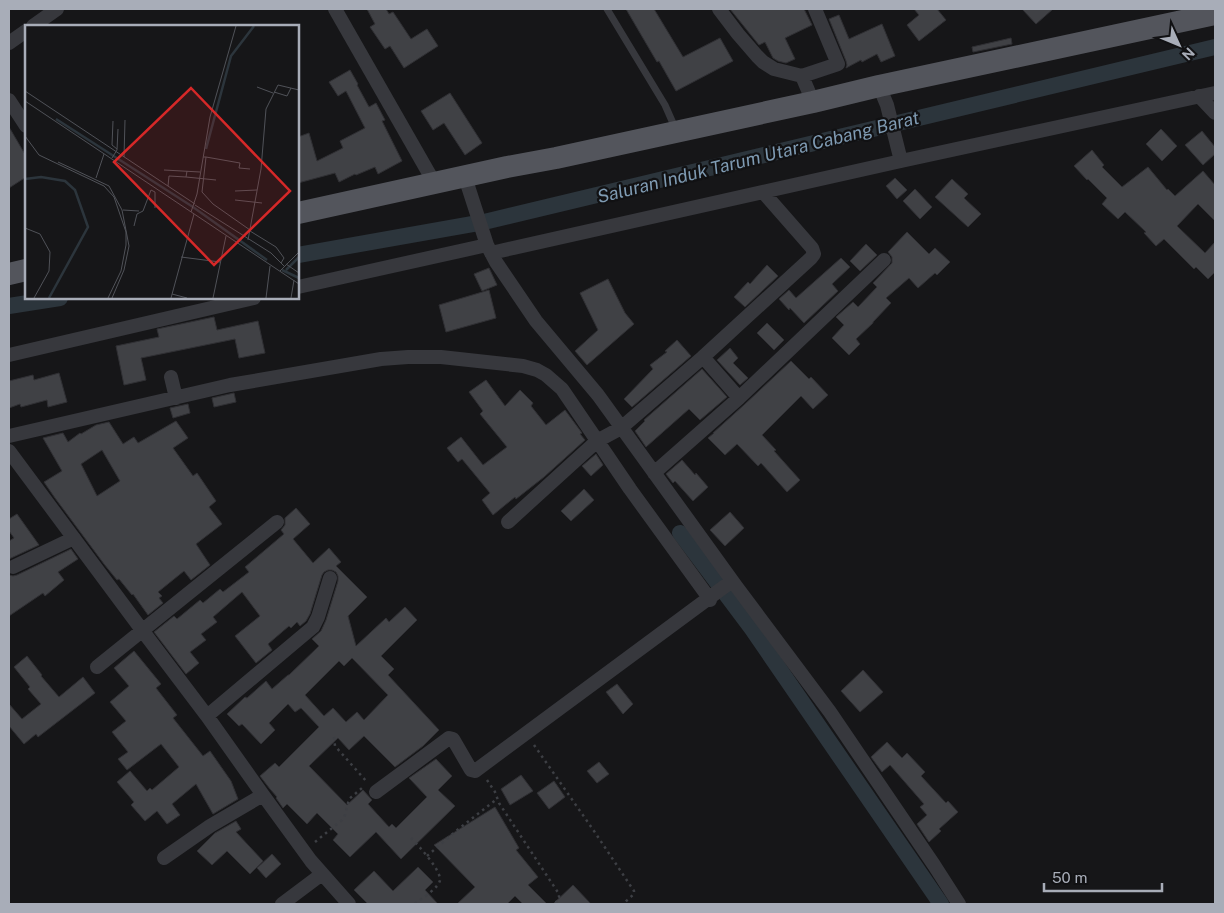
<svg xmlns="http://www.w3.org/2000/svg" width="1224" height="913" font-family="'Public Sans',sans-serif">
	<rect width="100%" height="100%" fill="#161618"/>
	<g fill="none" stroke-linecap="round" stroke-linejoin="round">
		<path stroke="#2c353c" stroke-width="16" d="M298,255L484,222L1215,47
			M9,306L60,298
			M680,533L752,629L941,904"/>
	</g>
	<path fill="#404145" stroke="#303034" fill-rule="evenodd" d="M367,9H386L389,14L393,12L411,39L427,29L438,46L404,68L390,46L385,49L370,27L375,24Z
		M626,9H654L683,57L720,38L733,61L676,91L659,61L657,62Z
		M730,9H804L812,25L785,38L795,59L786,63L778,61L773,58L765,42L759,45Z
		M914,9H937L946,20L919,41L907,25L919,15Z
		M1022,9H1053L1036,24Z
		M839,15L849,39L882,24L895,56L881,62L877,54L862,62L861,60L846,68L847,65L846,61L829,19Z
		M1011,38L1012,44L973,52L972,47Z
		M350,70L358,84L357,85L369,107L376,103L385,120L382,121L402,161L378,174L375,167L356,175L355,174L339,182L335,173L298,183V137L309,133L317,161L343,148L340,141L365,128L346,91L338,96L329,82Z
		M450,93L482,143L465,155L444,123L433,130L421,111Z
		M9,127L26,156V177L9,188Z
		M1161,129L1177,146L1162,161L1146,144Z
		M1202,131L1215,147V154L1203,165L1185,145Z
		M1092,150L1104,165L1102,167L1122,187L1148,167L1167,190L1168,189L1175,196L1203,171L1215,185V221L1198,204L1177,226L1205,253L1215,242V272L1208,279L1196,267L1194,269L1164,239L1156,246L1144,233L1146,232L1125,212L1118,219L1102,204L1107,198L1088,179L1087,180L1074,166Z
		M895,178L907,190L897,199L886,186Z
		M952,179L968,194L964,198L981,214L968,227L935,197Z
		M915,189L932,207L920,219L903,201Z
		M907,232L929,254L935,248L950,262L937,275L935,273L918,288L909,278L886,298L891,303L873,322V323L856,339L860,344L849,355L832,338L844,325L836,317L853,302L858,307L877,287L873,283L892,263V257L888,252Z
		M866,244L877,255L860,271L850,261Z
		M841,258L850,267L832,284L838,291L804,323L790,308L789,310L779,299L789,290L796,298Z
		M767,265L778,276L745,307L734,297L748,282L750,284Z
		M489,268L497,285L482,291L474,274Z
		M608,279L625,313L634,324L587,365L575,351L598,330L580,293Z
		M489,290L496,318L446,332L439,305Z
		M214,317L217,330L258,321L265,353L239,358L235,339L141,358L146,380L124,385L116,346L159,337L157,329Z
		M767,323L784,340L774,350L757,333Z
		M677,340L691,356L632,407L624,399L653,369L650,365L667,352L665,351Z
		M730,348L738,358L733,363L748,378L740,385L717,360Z
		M791,361L809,379L811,377L828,395L813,409L801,396L762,435L776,450L774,451L800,480L787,492L761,463L758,466L737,444L725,455L708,438L714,433H713L745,404Z
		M702,369L727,397L700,420L689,409L646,447L635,431L645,421L644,420Z
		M59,373L67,402L48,407L47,400L21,407L20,404L9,408V381L33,375L34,380Z
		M486,380L505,406L520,390L533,403L531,406L546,425L565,410L582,433L580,434L585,440L544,477L516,499L515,497L493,515L482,500L490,493L462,459L458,462L447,448L461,437L483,465L507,447L480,414L483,411L469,392Z
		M234,393L236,402L214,407L212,398Z
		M188,404L190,413L173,418L170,408Z
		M176,421L188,438L173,448L193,476L197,473L216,501L209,507L222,524L196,544L210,565L191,580L184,571L158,592L162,596L159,598L163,603L148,615L133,594L132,595L119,579L117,580L104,564L55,498L44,482L62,471L43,438L63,433L68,442L80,433L81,434L96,425L109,422L123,444L134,437L138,443ZM102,450L120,481L97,496L81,464Z
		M596,454L603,465L591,476L582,466Z
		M682,460L695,475L696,473L708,487L693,501L675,481L673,483L666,474Z
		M584,489L594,500L571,521L561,511Z
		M296,508L310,524L293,539L313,563L329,548L341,562L336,566L367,597L348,616L356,646L386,618L389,622L405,607L417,620L381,656L394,669L388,675L439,730L423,746L395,767L364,736L349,750L338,738L309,766L347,805L363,790L372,800L368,804L389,827L392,824L396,828L427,797L409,778L436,759L452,776L438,790L455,806L401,859L376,832L350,857L333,840L338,834L317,813L307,824L287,804L283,808L276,798L277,797L270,789L260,776L275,763L279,767L319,727L301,708L295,712L288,704L269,723L275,730L261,744L242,724L239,726L227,714L245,697L247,698L266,681L272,689L288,675H289L319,646L312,639L321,631L326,620L338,581V576L336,572L332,570H328L324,572L322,575L310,614L306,621L300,626L297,622L291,628L289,626L268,644L272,650L256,663L235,636L260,616L242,592L213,617L217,622L201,634L206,640L190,652L199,663L186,674L154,632L174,616L177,619L200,600L203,603L220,589L223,592L249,572L245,567L284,534L281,530L285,525V518ZM352,658L388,695L364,720L357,712L346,722L333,708L324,716L305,695L339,661L344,666Z
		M730,512L744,528L725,546L710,530Z
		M17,514L39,545L9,559V541L14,538L9,531V519Z
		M71,549L78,559L58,572L64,580L45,596L43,593L9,616V575L13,576L17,575Z
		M134,651L161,684L156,688L177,715L173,718L203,756L210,751L231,781L238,799L213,814L196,784L172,804L180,815L167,824L157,811L145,821L131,805L134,802L117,782L130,771L147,791L150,788L152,790L179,767L161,744L127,770L118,759L128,752L112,732L126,721L110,702L129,686L114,668Z
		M27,656L42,675L41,676L59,697L83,677L95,693L38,737L36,734L24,744L9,726V704L22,719L41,704L28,689L30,687L14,667Z
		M863,670L883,692L860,712L841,691Z
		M617,684L633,704L623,714L606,692Z
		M887,742L902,758L907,753L925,772L921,776L946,803L948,801L958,812L939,829L941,831L929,842L917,824L927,815L920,807L924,804L890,765L882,772L871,757Z
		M599,762L609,774L597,783L587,771Z
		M521,775L533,791L510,805L501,789Z
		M554,781L565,797L549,809L537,793Z
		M495,807L519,848L516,850L538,877L528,885L547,904H523L515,896L507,904H457L475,887L434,845Z
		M236,821L241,829L236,832L263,861L250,874L227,851L212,865L197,851L215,833Z
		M272,854L281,864L266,878L257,868Z
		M418,867L433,882L425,890L438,904H368L354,890L374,871L393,891Z
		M573,885L591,904H553Z"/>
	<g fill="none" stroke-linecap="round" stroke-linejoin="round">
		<path stroke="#3d3f44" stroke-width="2.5" stroke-dasharray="2.5 4" stroke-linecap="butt" d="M334,737L335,746L367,782
			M534,745L594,831L634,891V894L623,904
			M487,780L495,792L499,803L559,894V897L556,900L557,904
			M411,838C418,845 441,870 440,880C439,888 421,899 414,904
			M315,842L342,820L345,815L349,799L362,788
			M427,856L456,831L497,799"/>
		<path stroke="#37383d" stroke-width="7" d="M607,9L665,105L676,130"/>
		<path stroke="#37383d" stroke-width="14" d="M335,9L435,184
			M719,9L738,34L757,56L763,62L774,69L802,76L838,64L815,9
			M33,26L57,9
			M9,43L26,31
			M802,76L813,102
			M879,86L887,105L901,161
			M1199,96L1215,113
			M9,100L26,126
			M465,177L487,245L496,262L536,321L598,395L736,586L830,712L934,865L959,904
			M491,253L901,161L1215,93
			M298,287L487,245
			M9,355L254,298
			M703,357L811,258L814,254L812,248L763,192
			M171,377L176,398
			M9,436L230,385L381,359L408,357H441L523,366L537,370L546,375L562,389L630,489L709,598L732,581
			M9,451L142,630L207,716L263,795L311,861L349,904
			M654,473L739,398L884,260
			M508,522L597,441L621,428L703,357L739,398
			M13,567L74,538
			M97,667L277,522
			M207,716L313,627L318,617L330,578
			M376,792L449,738L453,739L471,770L475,771L709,598L710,600
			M164,858L210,826L263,795
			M282,904L322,874"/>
		<path stroke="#53555c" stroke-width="22" d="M298,213L507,167L556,158L813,102L879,86L1215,14
			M9,274L26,270"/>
	</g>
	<g text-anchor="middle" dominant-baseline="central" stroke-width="4.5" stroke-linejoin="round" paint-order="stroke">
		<g font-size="18" font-style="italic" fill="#7f9bb3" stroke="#111113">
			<text transform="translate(758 157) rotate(-14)">Saluran Induk Tarum Utara Cabang Barat</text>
		</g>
	</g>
	<g transform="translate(25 25)">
		<rect width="274" height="274" fill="#161618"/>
		<path fill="none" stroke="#2c353c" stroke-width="2.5" d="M31,94L168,182L242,235M181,124L206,31L229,1M0,154L16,152L40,156L50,165L63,202L24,273M257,245L274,253M261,245L274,232"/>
		<path fill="none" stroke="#505258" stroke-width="1" d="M232,62L248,68M0,66L170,179M249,67L262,71L266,63M0,76L274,259M88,96L87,120L92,124M0,111L14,130L79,161L89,172L101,207V220L96,246L83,273M99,132L100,95M178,132H181L177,167L188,179L225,205M181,132L215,138L214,143L225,144M87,133L92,125L93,104M33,137L84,161L97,185L104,221L99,245L87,273M139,145L175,147M162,146L161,152L191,155M71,153L79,129M143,161L144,151L161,152M210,166L232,165M130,167V183M210,175L237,178M170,180L246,228L259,241M98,185L114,186M166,187L172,169L185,92L211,1M109,201L112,189L118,186L126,165L130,167M0,203L15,209L25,227L24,246L9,273M225,206L251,222L259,233L256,238M223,215L236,144L241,84L253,60L274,65M156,232L195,237M261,239L274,248M255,246L274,227M147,269L162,273M146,273L169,189M188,273L201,211M241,273L245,241M266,273L269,255"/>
		<path fill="#d62828" fill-opacity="0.15" stroke="#d62828" stroke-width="2.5" d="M166,63L265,166L189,240L89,137Z"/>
		<rect width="274" height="274" fill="none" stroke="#a8adb8" stroke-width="2.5"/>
	</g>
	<rect width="1224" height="913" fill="none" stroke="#a8adb8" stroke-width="20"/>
	<g transform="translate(1179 45) rotate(134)" stroke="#111113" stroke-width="4" paint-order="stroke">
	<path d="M0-4L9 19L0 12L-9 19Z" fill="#a8adb8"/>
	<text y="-8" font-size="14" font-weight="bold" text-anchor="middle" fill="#a8adb8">N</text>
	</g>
	<path d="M1044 883v8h118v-8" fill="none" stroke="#a8adb8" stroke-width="2.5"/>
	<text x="1052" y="883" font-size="15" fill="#a8adb8" stroke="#111113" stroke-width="4" paint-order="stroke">50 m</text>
</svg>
